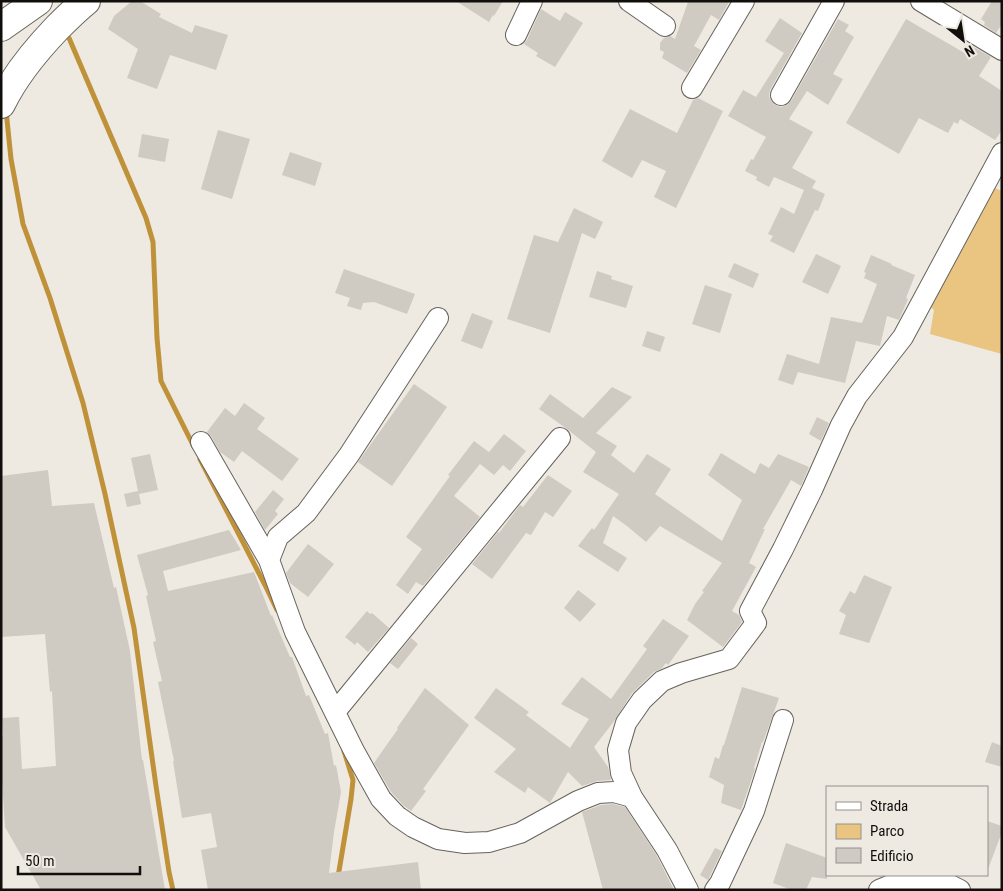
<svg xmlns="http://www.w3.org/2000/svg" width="1003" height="891" font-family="'Roboto Condensed',sans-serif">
	<rect width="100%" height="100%" fill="#eee9e1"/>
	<path fill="#eac481" d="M990,186L1002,191V354L930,334L934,310L927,303Z"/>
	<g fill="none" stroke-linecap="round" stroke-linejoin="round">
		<path stroke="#bf923a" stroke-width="5" d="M69,38L146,218L153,242L157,338L161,381L194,447
			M6,110L11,159L23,224L50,298L83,403L105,494L134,628L156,786L169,872L173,890
			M200,459L265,585L277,610
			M338,877L351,799L353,780L344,751"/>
	</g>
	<path fill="#cfcac2" d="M132,1H140L161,14L159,17L192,33L195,25L228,35L216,70L170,55L157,89L127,78L138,49L108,29L114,16Z
		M456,1H503L494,16L493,15L489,22Z
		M687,1H728L729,2L719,20L711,15L694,46L701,50L687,73L662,58L664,52L660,50V43L664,38L670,36L675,39L688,2Z
		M992,1H1002V24L996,33L984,25L985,22L981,19Z
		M541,9L560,21L565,12L583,23L555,67L536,56L538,53L524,44L527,40Z
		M780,18L802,33L770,90L769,96L771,101L775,105L781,107L787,105L791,101L838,19L849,25L845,31L854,37L833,74L843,79L828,105L807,91L789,119L813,132L792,168L816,181L812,188L825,194L818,211L815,210L794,253L770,241L773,236L768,234L781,207L794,214L804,190L774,177L769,187L756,180L757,177L745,171L751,159L753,160L766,137L728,116L743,90L756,97L784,53L765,41Z
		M906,19L968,55L972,46L991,57L979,76L1002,91V130L995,140L960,119L958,124L954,122L948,133L919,118L899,154L846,123Z
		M698,98L723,111L676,208L654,197L666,171L642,160L632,178L602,161L630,109L677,133L693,100Z
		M218,130L250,139L232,199L201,189Z
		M142,134L169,139L165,162L138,157Z
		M290,152L322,163L315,186L282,175Z
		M574,208L603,222L595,239L582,233L550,333L507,319L534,235L558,242Z
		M816,254L841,266L828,294L802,282Z
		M871,255L892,264L891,265L915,275L906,298L908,299L899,320L887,316L880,346L856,341L845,383L798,372L793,385L778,380L787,354L819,364L831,317L862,323L877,284L864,278L866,273L864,272Z
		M734,263L759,274L753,288L728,277Z
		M344,269L415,294L407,314L374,302L363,303L361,310L347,306L350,298L335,293Z
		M597,271L612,276L611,279L633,286L626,308L589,297Z
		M705,285L732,294L720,333L692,324Z
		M472,313L493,321L482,349L461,341Z
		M647,331L665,337L660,352L642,346Z
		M414,384L447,407L392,486L358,462Z
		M612,387L632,397L596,433L617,446L611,455L634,473L647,454L671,469L655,494L722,541L742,500L708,475L721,453L755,474L760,463L769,468L778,454L809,467L801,486L791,480L763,529H765L749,563L756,567L732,611L739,615L742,622L723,647L687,620L695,604L704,592L702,591L722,563L660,526L646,542L627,526L613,516L603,543L627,558L618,572L578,546L592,528L594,530L619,494L583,472L596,452L567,429L539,409L550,394L583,418Z
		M244,403L265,418L257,429L299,459L282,481L242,451L234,462L220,452L211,436L207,432L225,408L235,416Z
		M817,417L829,423L821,441L809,434Z
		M504,434L526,451L510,471L503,465L494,475L480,464L454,496L480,517L423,586L416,582L408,594L396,585L422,549L406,537L450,476L448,475L474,441L489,452Z
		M150,454L158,490L139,494L141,504L127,507L124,494L138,491L131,458Z
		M48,470L52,506L94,503L114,588L116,587L130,651L142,760H143L165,890H41L5,827L1,764V736H3L2,718L19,717L22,769L56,766L52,691L50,692L45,634L1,637V476Z
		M548,475L572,491L553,517L545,512L531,535L526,533L492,579L472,564L498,532L499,533L520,505L523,507Z
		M273,490L284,499L275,511L278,514L265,530L255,512Z
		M229,530L241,550L163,571L168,591L254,572L271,616L272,615L290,657H292L306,696L309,695L325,734L328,733L334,766L336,765L341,792L334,832L329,873L418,862L421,890H208L201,850L217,847L211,813L182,818L173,761H174L158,682L162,681L153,642L156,641L146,596L148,595L137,555Z
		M308,544L334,564L308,597L290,583L286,573Z
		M864,575L892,587L869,643L839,634L846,615L839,611L850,591L855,594Z
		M578,590L596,604L580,622L564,608Z
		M367,611L370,614L372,613L389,628L368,652L357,642L355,645L345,637Z
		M663,619L689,636L668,665L666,663L662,668L654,672L632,693L615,720L594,747L608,767L611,779L610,780L597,781L582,786L568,772L550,803L528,787L525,793L494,772L516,749L474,718L496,688L529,712L526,715L570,748L589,719L561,704L582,677L611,699L647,649L643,646Z
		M411,638L418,644L398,669L390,663Z
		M742,687L779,698L763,742H762L754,768L755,769L741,810L721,803L724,785L709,777L715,757L719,759L723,745H724Z
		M425,688L469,725L423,789L426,791L411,811L404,806L391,792L374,763L383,750L398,729L397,728Z
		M992,742L1002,746V767L985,762Z
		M613,804L625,807L657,856L674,890H603L582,812L601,805Z
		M987,821L1002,826V832L988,869H987Z
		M786,843L827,858V879L812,877L806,890H792L773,883Z
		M715,848L722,851L708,880L700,875Z"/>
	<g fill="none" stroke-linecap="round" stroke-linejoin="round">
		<defs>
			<path id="minor" d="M629,1L665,26
				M921,1L1002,50
				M516,35L532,1
				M692,88L744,1
				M781,95L834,1
				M438,318L349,455L306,513L278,537L269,560L295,632L354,751L381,799L397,816L413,827L438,839L465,843L489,842L520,833L578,801L598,793L614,792L632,797
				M201,442L269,560
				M335,712L560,438
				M688,890L667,850L632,797L621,773L618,750L626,723L642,700L662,681L681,673L729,659L756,623L750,611L783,549L812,490L841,425L857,396L903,337L1002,153
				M715,890L720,883L754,811L783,720
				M879,890L891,885L914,881H942L960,890"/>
			<path id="highway" d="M1,27L38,1
				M1,104C15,75 35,51 57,28C67,18 76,9 86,1"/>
		</defs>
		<use href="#minor" stroke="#67635c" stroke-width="22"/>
		<use href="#highway" stroke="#67635c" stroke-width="30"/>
		<use href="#minor" stroke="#fff" stroke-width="20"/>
		<use href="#highway" stroke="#fff" stroke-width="28"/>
	</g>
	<rect width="1003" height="891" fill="none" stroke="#100f0c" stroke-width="5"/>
	<rect x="826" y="786" width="162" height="90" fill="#eee9e1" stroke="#95928c"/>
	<rect x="836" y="802" width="25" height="8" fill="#ffffff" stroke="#95928c"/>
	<text x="870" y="811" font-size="15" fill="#100f0c">Strada</text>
	<rect x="836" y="824" width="25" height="15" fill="#eac481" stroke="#95928c"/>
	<text x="870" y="836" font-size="15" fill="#100f0c">Parco</text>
	<rect x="836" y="848" width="25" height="15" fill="#cfcac2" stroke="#95928c"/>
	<text x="870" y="861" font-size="15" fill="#100f0c">Edificio</text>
	<g transform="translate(963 40) rotate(150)" stroke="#eee9e1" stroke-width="4" paint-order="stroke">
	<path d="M0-4L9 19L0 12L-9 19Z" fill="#100f0c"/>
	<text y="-8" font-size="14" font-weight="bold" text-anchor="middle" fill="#100f0c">N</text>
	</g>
	<path d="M18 866v8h122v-8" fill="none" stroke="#100f0c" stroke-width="2.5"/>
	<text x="25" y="866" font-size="15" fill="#100f0c" stroke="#eee9e1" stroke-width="4" paint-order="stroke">50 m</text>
</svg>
